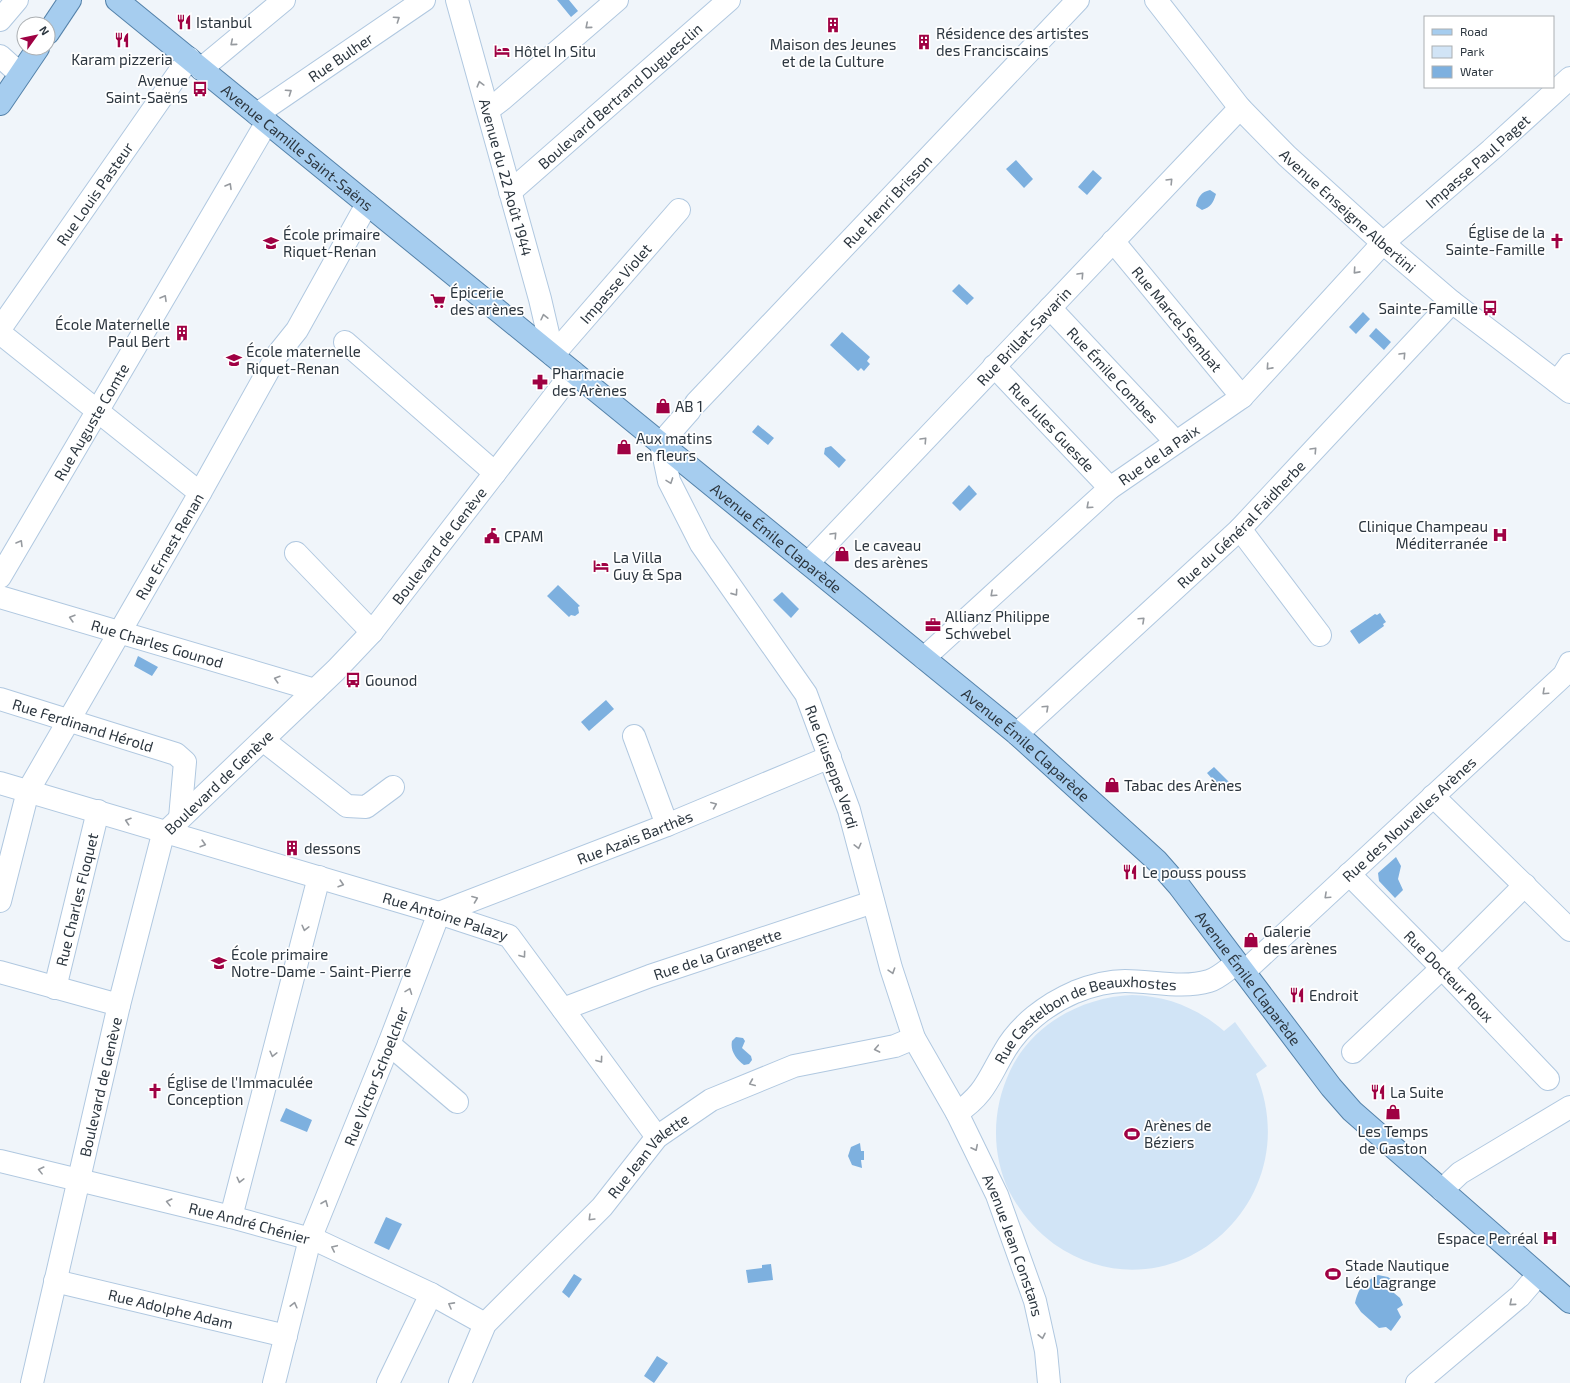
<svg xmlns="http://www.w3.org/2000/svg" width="1570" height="1383" font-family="'Exo 2',sans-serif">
	<rect width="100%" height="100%" fill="#f0f5fa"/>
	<path fill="#d1e4f6" d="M1132,995C1168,996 1197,1008 1224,1031L1235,1022L1267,1066L1256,1074C1310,1203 1169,1324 1054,1244C1035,1230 1020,1212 1009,1191C991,1153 992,1109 1010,1071C1032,1024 1082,997 1132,995Z"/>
	<path fill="#7db0df" d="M557,0H569L578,11L571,17Z
		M1016,160L1033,179L1024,188L1006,169Z
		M1093,170L1102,178L1087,195L1078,187Z
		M1210,190L1216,194C1213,203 1211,207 1202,210L1196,206C1198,197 1201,192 1210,190Z
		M959,284L974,298L967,305L952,291Z
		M1363,312L1370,319L1356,334L1349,327Z
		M1376,328L1391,342L1384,350L1369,336Z
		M842,332L870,357L867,361L870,364L864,371L861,368L858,371L830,345Z
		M758,425L774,438L768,445L752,432Z
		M831,446L846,460L839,468L824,454L825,448Z
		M969,485L977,494L960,511L952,503Z
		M558,585L580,606L578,607L579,613L575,616L571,615L569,617L547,596Z
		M782,592L799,609L791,618L773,600Z
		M1380,613L1386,622L1383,624L1384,626L1359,644L1350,631L1375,614L1377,615Z
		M138,656L158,667L152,676L134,666Z
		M606,700L614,709L589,731L581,722Z
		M1214,767L1231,784L1223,791L1207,773Z
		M1396,857L1401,866L1398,879L1403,890L1395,898L1379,881L1378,873Z
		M736,1037L743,1038L745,1041L742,1048L751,1056L752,1060L749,1064L744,1065C736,1059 730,1051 732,1041Z
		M286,1108L312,1120L307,1132L280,1121Z
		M860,1143L861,1151H864V1160H861L862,1168L852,1165L848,1156L851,1147Z
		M386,1217L402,1224L389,1250L374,1243Z
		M771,1264L773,1280L748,1283L746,1270L762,1268V1265Z
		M574,1274L582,1279L569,1298L562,1292Z
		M1378,1275L1388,1277L1396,1283L1394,1293L1400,1298L1403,1305L1397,1309L1401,1317L1391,1331L1386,1327L1379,1328L1361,1312L1355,1303C1359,1287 1363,1283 1378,1275Z
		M657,1356L668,1363L654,1383L644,1376Z"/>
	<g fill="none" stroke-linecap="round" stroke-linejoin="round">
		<defs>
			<g id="minor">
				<path id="s1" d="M457,0L540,299L553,355"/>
				<path id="s2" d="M1156,0L1240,108L1287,156L1383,243L1452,302L1570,392"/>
				<path d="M0,20L17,0"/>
				<path d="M0,56L20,74"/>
				<path d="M201,69L284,0"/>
				<path d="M488,110L500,101L617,0"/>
				<path id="s3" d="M257,114L424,0"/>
				<path id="s4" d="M510,192L729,0"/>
				<path id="s5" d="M1113,241L1242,397"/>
				<path id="s6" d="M1050,308L1176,442"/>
				<path id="s7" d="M0,329L189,58"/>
				<path d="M0,333L200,493"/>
				<path d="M345,342L495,473"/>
				<path id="s8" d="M553,355L679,210"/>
				<path id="s9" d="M994,366L1110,488"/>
				<path d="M1557,382L1570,365"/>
				<path id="s10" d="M696,403L1078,0"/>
				<path id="s11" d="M690,410L661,443L669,481L701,544L806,694L849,810L891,968L914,1038L957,1113L997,1195L1035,1301L1046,1351L1049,1383"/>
				<path d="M1240,529L1320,635"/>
				<path d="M296,553L372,632"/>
				<path id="s12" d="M808,563L1240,108"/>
				<path id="s13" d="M0,577L267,122"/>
				<path id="s14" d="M0,597L315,690"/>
				<path id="s15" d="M924,658L1110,488L1242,397L1383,243L1491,150L1570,78"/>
				<path id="s16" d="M0,699L176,754L185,762L180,818"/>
				<path id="s17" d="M1017,734L1240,529L1452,302"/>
				<path d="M634,736L667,825"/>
				<path d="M263,740L347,806L366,807L393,787"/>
				<path id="s18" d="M0,783L439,913L509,936L657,1137"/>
				<path d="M1433,796L1570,930"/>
				<path id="s19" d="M1349,874L1442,968L1548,1079"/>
				<path id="s20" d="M0,901L28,791L200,493L277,355L297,330L367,204"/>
				<path d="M0,972L119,1005"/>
				<path id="s21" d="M1244,972L1564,675L1570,663"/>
				<path id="s22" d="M55,988L98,811"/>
				<path id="s23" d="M563,1009L650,976L873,902"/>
				<path d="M389,1044L457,1102"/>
				<path d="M1353,1052L1442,968L1525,885"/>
				<path id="s24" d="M957,1113C985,1094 988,1079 1004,1052C1019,1025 1047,1004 1075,992C1090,986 1108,981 1125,981C1152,981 1183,989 1209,981C1219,978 1229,968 1237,963"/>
				<path id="s25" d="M0,1161L231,1217L318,1241L431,1294L485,1324"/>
				<path d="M1442,1190L1460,1173L1570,1107"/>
				<path d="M231,1217L319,877"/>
				<path id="s26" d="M55,1281L286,1336"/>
				<path id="s27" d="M32,1383L119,1005L161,842L165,833L336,670L372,632L573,372"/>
				<path id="s28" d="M274,1383L310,1239L389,1044L439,913L667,825L830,757"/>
				<path d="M388,1383L431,1294"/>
				<path id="s29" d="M460,1383L485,1324L602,1207L657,1137L711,1100L794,1066L895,1046L914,1038"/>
				<path d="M1417,1383L1520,1296L1538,1275"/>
			</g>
			<g id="major">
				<path id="s30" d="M117,0L1017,734L1157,861L1179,886L1331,1087L1352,1111L1570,1302"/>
				<path d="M48,33L70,0"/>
				<path d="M0,104L38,48"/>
			</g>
		</defs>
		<use href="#minor" stroke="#b0c8e0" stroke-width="24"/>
		<use href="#major" stroke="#5482aa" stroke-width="24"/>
		<use href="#minor" stroke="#fff" stroke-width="22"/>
		<use href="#major" stroke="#a6cdef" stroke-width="22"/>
	</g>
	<defs><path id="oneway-chevron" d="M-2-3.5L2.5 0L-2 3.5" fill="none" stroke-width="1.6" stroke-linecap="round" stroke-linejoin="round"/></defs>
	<g stroke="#969a9f">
		<use href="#oneway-chevron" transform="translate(397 19) rotate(-34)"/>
		<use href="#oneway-chevron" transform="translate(588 26) rotate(139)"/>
		<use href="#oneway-chevron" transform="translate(233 43) rotate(140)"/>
		<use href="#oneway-chevron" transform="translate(480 84) rotate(-105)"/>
		<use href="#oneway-chevron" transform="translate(289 92) rotate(-34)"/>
		<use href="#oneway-chevron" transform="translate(1170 181) rotate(-46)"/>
		<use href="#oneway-chevron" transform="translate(229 186) rotate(-60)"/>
		<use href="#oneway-chevron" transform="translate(1356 271) rotate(132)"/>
		<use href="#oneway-chevron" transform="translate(1081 275) rotate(-47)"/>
		<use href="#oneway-chevron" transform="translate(164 298) rotate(-60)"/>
		<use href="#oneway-chevron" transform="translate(544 317) rotate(-103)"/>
		<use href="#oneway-chevron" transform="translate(1403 355) rotate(-47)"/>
		<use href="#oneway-chevron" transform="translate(1269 367) rotate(132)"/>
		<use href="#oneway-chevron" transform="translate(924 440) rotate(-47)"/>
		<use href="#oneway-chevron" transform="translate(1314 450) rotate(-47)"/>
		<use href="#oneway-chevron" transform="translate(670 481) rotate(70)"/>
		<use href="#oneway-chevron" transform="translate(1089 506) rotate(138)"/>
		<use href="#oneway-chevron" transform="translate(834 535) rotate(-47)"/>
		<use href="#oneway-chevron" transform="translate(20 543) rotate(-59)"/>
		<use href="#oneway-chevron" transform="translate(735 593) rotate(55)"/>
		<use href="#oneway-chevron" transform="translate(993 594) rotate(138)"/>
		<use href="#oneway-chevron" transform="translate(72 618) rotate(-164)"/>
		<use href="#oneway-chevron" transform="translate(1142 620) rotate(-43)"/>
		<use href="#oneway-chevron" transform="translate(277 679) rotate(-163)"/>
		<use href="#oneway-chevron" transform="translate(1545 692) rotate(137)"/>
		<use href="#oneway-chevron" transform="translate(1046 708) rotate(-43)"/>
		<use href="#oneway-chevron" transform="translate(714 805) rotate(-22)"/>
		<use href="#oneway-chevron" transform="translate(128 821) rotate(-162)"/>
		<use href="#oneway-chevron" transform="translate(203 844) rotate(16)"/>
		<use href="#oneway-chevron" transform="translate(858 846) rotate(76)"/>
		<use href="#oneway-chevron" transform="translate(341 884) rotate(17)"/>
		<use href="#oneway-chevron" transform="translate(1327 896) rotate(137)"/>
		<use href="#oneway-chevron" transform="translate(475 899) rotate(-21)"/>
		<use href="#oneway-chevron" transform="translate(305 928) rotate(104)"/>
		<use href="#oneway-chevron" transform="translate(523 955) rotate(54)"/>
		<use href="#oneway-chevron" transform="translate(892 971) rotate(72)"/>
		<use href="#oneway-chevron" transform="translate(409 991) rotate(-69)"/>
		<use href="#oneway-chevron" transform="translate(877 1049) rotate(169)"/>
		<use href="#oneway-chevron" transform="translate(273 1054) rotate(104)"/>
		<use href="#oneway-chevron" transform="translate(600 1060) rotate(54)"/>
		<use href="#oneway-chevron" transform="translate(752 1083) rotate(157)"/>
		<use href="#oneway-chevron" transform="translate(975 1148) rotate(64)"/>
		<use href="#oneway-chevron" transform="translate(41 1170) rotate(-166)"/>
		<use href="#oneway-chevron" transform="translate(240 1180) rotate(104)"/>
		<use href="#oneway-chevron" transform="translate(169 1202) rotate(-166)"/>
		<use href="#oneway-chevron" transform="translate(325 1203) rotate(-68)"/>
		<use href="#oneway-chevron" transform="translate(591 1218) rotate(135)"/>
		<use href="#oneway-chevron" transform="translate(334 1248) rotate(-155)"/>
		<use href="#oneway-chevron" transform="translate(1512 1303) rotate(140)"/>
		<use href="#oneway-chevron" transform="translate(294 1305) rotate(-76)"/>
		<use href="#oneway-chevron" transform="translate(451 1305) rotate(-151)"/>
		<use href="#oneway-chevron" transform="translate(1042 1336) rotate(78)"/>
	</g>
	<defs>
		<symbol id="restaurant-bare" viewBox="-9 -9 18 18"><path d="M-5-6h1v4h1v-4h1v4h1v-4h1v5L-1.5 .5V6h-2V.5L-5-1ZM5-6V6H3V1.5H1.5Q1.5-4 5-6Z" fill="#9f0143" stroke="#fff" stroke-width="2.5" paint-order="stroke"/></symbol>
		<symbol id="building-bare" viewBox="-9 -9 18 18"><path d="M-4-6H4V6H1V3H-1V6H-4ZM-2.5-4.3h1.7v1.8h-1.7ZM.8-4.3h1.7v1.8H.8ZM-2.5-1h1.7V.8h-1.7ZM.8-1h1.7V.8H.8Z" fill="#9f0143" stroke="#fff" stroke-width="2.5" paint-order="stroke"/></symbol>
		<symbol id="hotel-bare" viewBox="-9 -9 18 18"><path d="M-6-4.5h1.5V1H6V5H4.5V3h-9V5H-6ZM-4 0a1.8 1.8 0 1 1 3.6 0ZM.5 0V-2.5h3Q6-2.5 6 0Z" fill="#9f0143" stroke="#fff" stroke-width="2.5" paint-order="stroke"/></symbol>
		<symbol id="bus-bare" viewBox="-9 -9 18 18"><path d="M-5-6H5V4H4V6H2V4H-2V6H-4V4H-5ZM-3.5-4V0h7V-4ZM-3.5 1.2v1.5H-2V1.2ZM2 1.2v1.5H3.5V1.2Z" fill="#9f0143" stroke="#fff" stroke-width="2.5" paint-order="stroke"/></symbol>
		<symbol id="church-bare" viewBox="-9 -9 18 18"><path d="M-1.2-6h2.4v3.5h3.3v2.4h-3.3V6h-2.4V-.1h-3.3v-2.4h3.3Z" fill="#9f0143" stroke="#fff" stroke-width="2.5" paint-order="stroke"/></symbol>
		<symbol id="school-bare" viewBox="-9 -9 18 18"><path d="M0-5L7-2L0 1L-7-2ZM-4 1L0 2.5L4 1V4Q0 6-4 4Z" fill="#9f0143" stroke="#fff" stroke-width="2.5" paint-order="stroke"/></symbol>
		<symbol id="supermarket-bare" viewBox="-9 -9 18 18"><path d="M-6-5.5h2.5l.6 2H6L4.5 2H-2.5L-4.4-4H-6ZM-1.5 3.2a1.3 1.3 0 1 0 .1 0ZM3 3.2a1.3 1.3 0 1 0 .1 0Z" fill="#9f0143" stroke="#fff" stroke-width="2.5" paint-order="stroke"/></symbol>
		<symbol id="pharmacy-bare" viewBox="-9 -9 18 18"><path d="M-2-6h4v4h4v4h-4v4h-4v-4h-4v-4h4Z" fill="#9f0143" stroke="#fff" stroke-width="2.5" paint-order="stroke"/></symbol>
		<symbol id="shop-bare" viewBox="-9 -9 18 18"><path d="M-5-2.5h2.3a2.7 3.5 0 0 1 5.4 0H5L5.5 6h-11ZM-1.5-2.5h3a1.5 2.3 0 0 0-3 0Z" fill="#9f0143" stroke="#fff" stroke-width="2.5" paint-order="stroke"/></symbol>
		<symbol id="hospital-bare" viewBox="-9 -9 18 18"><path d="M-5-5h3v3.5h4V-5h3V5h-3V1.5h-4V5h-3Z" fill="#9f0143" stroke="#fff" stroke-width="2.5" paint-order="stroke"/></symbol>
		<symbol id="civic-bare" viewBox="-9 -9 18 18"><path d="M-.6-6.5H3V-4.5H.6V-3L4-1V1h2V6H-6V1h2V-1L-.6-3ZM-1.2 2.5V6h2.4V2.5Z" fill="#9f0143" stroke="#fff" stroke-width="2.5" paint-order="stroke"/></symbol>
		<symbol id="office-bare" viewBox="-9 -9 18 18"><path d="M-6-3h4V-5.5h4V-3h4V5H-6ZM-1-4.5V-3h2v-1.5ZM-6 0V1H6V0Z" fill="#9f0143" stroke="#fff" stroke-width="2.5" paint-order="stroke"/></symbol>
		<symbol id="stadium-bare" viewBox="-9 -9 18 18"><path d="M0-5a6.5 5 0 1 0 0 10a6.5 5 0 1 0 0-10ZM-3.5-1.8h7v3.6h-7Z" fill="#9f0143" stroke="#fff" stroke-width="2.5" paint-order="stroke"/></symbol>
	</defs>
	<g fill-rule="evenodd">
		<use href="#restaurant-bare" x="173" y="11" width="22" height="22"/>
		<use href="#building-bare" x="822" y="14" width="22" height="22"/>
		<use href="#restaurant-bare" x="111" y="29" width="22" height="22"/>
		<use href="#building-bare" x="913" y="31" width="22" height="22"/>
		<use href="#hotel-bare" x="491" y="40" width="22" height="22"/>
		<use href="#bus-bare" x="189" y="78" width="22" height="22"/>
		<use href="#church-bare" x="1546" y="230" width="22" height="22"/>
		<use href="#school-bare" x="260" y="232" width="22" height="22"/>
		<use href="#supermarket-bare" x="427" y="290" width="22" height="22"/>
		<use href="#bus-bare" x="1479" y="297" width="22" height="22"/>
		<use href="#building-bare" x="171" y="322" width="22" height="22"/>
		<use href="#school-bare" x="223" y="349" width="22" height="22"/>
		<use href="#pharmacy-bare" x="529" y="371" width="22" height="22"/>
		<use href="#shop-bare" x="652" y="395" width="22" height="22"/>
		<use href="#shop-bare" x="613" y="436" width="22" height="22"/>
		<use href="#hospital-bare" x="1489" y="524" width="22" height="22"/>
		<use href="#civic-bare" x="481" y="525" width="22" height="22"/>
		<use href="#shop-bare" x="831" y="543" width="22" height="22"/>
		<use href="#hotel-bare" x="590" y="555" width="22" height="22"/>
		<use href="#office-bare" x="922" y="614" width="22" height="22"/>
		<use href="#bus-bare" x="342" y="669" width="22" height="22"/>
		<use href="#shop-bare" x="1101" y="774" width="22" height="22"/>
		<use href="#building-bare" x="281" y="837" width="22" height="22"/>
		<use href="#restaurant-bare" x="1119" y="861" width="22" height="22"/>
		<use href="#shop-bare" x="1240" y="929" width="22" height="22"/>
		<use href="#school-bare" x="208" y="952" width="22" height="22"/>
		<use href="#restaurant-bare" x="1286" y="984" width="22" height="22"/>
		<use href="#church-bare" x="144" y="1080" width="22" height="22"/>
		<use href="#restaurant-bare" x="1367" y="1081" width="22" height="22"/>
		<use href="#shop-bare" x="1382" y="1101" width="22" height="22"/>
		<use href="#stadium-bare" x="1121" y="1123" width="22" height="22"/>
		<use href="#hospital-bare" x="1539" y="1227" width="22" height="22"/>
		<use href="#stadium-bare" x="1322" y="1263" width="22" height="22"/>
	</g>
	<g text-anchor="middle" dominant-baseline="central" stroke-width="3.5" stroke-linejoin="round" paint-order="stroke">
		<g font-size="15" fill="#2c363f" stroke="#fff" text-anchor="start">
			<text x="196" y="22">Istanbul</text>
			<text x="936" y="33">Résidence des artistes<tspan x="936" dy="17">des Franciscains</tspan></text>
			<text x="833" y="44" text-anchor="middle">Maison des Jeunes<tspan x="833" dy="17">et de la Culture</tspan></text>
			<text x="514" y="51">Hôtel In Situ</text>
			<text x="122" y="59" text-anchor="middle">Karam pizzeria</text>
			<text x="188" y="80" text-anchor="end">Avenue<tspan x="188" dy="17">Saint-Saëns</tspan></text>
			<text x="1545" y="232" text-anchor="end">Église de la<tspan x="1545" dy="17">Sainte-Famille</tspan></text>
			<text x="283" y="234">École primaire<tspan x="283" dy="17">Riquet-Renan</tspan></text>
			<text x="450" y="292">Épicerie<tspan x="450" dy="17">des arènes</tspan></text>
			<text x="1478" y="308" text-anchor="end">Sainte-Famille</text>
			<text x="170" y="324" text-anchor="end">École Maternelle<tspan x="170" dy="17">Paul Bert</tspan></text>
			<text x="246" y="351">École maternelle<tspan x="246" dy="17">Riquet-Renan</tspan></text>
			<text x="552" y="373">Pharmacie<tspan x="552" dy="17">des Arènes</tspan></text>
			<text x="675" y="406">AB 1</text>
			<text x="636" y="438">Aux matins<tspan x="636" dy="17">en fleurs</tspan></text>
			<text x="1488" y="526" text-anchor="end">Clinique Champeau<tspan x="1488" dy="17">Méditerranée</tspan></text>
			<text x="504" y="536">CPAM</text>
			<text x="854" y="545">Le caveau<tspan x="854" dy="17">des arènes</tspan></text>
			<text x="613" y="557">La Villa<tspan x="613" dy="17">Guy &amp; Spa</tspan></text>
			<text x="945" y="616">Allianz Philippe<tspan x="945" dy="17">Schwebel</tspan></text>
			<text x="365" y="680">Gounod</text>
			<text x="1124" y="785">Tabac des Arènes</text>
			<text x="304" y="848">dessons</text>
			<text x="1142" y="872">Le pouss pouss</text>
			<text x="1263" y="931">Galerie<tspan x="1263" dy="17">des arènes</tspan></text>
			<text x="231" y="954">École primaire<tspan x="231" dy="17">Notre-Dame - Saint-Pierre</tspan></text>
			<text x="1309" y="995">Endroit</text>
			<text x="167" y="1082">Église de l'Immaculée<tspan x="167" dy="17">Conception</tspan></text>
			<text x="1390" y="1092">La Suite</text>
			<text x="1144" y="1125">Arènes de<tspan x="1144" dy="17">Béziers</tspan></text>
			<text x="1393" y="1131" text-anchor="middle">Les Temps<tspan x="1393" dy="17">de Gaston</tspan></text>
			<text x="1538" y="1238" text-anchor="end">Espace Perréal</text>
			<text x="1345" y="1265">Stade Nautique<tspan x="1345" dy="17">Léo Lagrange</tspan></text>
		</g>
		<g font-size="15" fill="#2c363f" stroke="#fff">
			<text stroke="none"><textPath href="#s3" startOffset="101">Rue Bulher</textPath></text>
			<text stroke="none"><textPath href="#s4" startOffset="146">Boulevard Bertrand Duguesclin</textPath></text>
			<text stroke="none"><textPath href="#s30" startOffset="233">Avenue Camille Saint-Saëns</textPath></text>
			<text stroke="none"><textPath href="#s15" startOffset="746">Impasse Paul Paget</textPath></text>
			<text stroke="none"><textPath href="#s1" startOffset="184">Avenue du 22 Août 1944</textPath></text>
			<text stroke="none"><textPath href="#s7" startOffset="165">Rue Louis Pasteur</textPath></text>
			<text stroke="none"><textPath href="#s10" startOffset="278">Rue Henri Brisson</textPath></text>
			<text stroke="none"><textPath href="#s2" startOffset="286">Avenue Enseigne Albertini</textPath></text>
			<text stroke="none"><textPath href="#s8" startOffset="95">Impasse Violet</textPath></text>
			<text stroke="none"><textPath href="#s5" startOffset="101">Rue Marcel Sembat</textPath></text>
			<text stroke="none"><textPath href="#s12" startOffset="313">Rue Brillat-Savarin</textPath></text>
			<text stroke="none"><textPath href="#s6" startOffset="92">Rue Émile Combes</textPath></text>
			<text stroke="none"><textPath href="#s13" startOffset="180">Rue Auguste Comte</textPath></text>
			<text stroke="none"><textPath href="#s9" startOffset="84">Rue Jules Guesde</textPath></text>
			<text stroke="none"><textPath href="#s15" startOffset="311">Rue de la Paix</textPath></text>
			<text stroke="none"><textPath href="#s17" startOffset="307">Rue du Général Faidherbe</textPath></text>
			<text stroke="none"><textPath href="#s30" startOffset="851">Avenue Émile Claparède</textPath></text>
			<text stroke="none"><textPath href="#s20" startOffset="396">Rue Ernest Renan</textPath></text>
			<text stroke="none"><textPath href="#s27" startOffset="964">Boulevard de Genève</textPath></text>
			<text stroke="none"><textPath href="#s14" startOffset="164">Rue Charles Gounod</textPath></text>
			<text stroke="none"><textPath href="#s16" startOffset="87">Rue Ferdinand Hérold</textPath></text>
			<text stroke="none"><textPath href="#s30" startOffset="1175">Avenue Émile Claparède</textPath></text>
			<text stroke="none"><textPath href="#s11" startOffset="414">Rue Giuseppe Verdi</textPath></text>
			<text stroke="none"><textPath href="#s27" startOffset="640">Boulevard de Genève</textPath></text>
			<text stroke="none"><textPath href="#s21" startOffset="225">Rue des Nouvelles Arènes</textPath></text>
			<text stroke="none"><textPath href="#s28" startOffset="709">Rue Azais Barthès</textPath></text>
			<text stroke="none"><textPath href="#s22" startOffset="91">Rue Charles Floquet</textPath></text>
			<text stroke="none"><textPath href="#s18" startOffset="465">Rue Antoine Palazy</textPath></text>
			<text stroke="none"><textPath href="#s23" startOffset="164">Rue de la Grangette</textPath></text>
			<text stroke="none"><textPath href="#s19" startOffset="143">Rue Docteur Roux</textPath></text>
			<text stroke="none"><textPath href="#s30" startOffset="1499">Avenue Émile Claparède</textPath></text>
			<text stroke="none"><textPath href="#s24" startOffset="171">Rue Castelbon de Beauxhostes</textPath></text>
			<text stroke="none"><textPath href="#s28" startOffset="324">Rue Victor Schoelcher</textPath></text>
			<text stroke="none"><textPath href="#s27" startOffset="304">Boulevard de Genève</textPath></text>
			<text stroke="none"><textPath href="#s29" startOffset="299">Rue Jean Valette</textPath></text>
			<text stroke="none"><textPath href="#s25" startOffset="257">Rue André Chénier</textPath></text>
			<text stroke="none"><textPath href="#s11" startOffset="928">Avenue Jean Constans</textPath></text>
			<text stroke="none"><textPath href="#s26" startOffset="119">Rue Adolphe Adam</textPath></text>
		</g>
	</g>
	<rect x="1424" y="16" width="130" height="72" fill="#ffffff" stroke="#abafb2"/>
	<rect x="1432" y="29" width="20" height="6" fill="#a6cdef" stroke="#abafb2"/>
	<text x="1460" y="36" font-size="12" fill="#2c363f">Road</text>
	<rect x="1432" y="46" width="20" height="12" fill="#d1e4f6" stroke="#abafb2"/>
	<text x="1460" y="56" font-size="12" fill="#2c363f">Park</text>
	<rect x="1432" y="66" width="20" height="12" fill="#7db0df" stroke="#abafb2"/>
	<text x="1460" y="76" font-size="12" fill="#2c363f">Water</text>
	<g transform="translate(36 36) rotate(57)"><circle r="19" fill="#ffffff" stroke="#abafb2"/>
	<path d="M0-3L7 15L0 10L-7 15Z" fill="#9f0143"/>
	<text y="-6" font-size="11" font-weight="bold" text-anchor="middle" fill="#2c363f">N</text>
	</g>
</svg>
